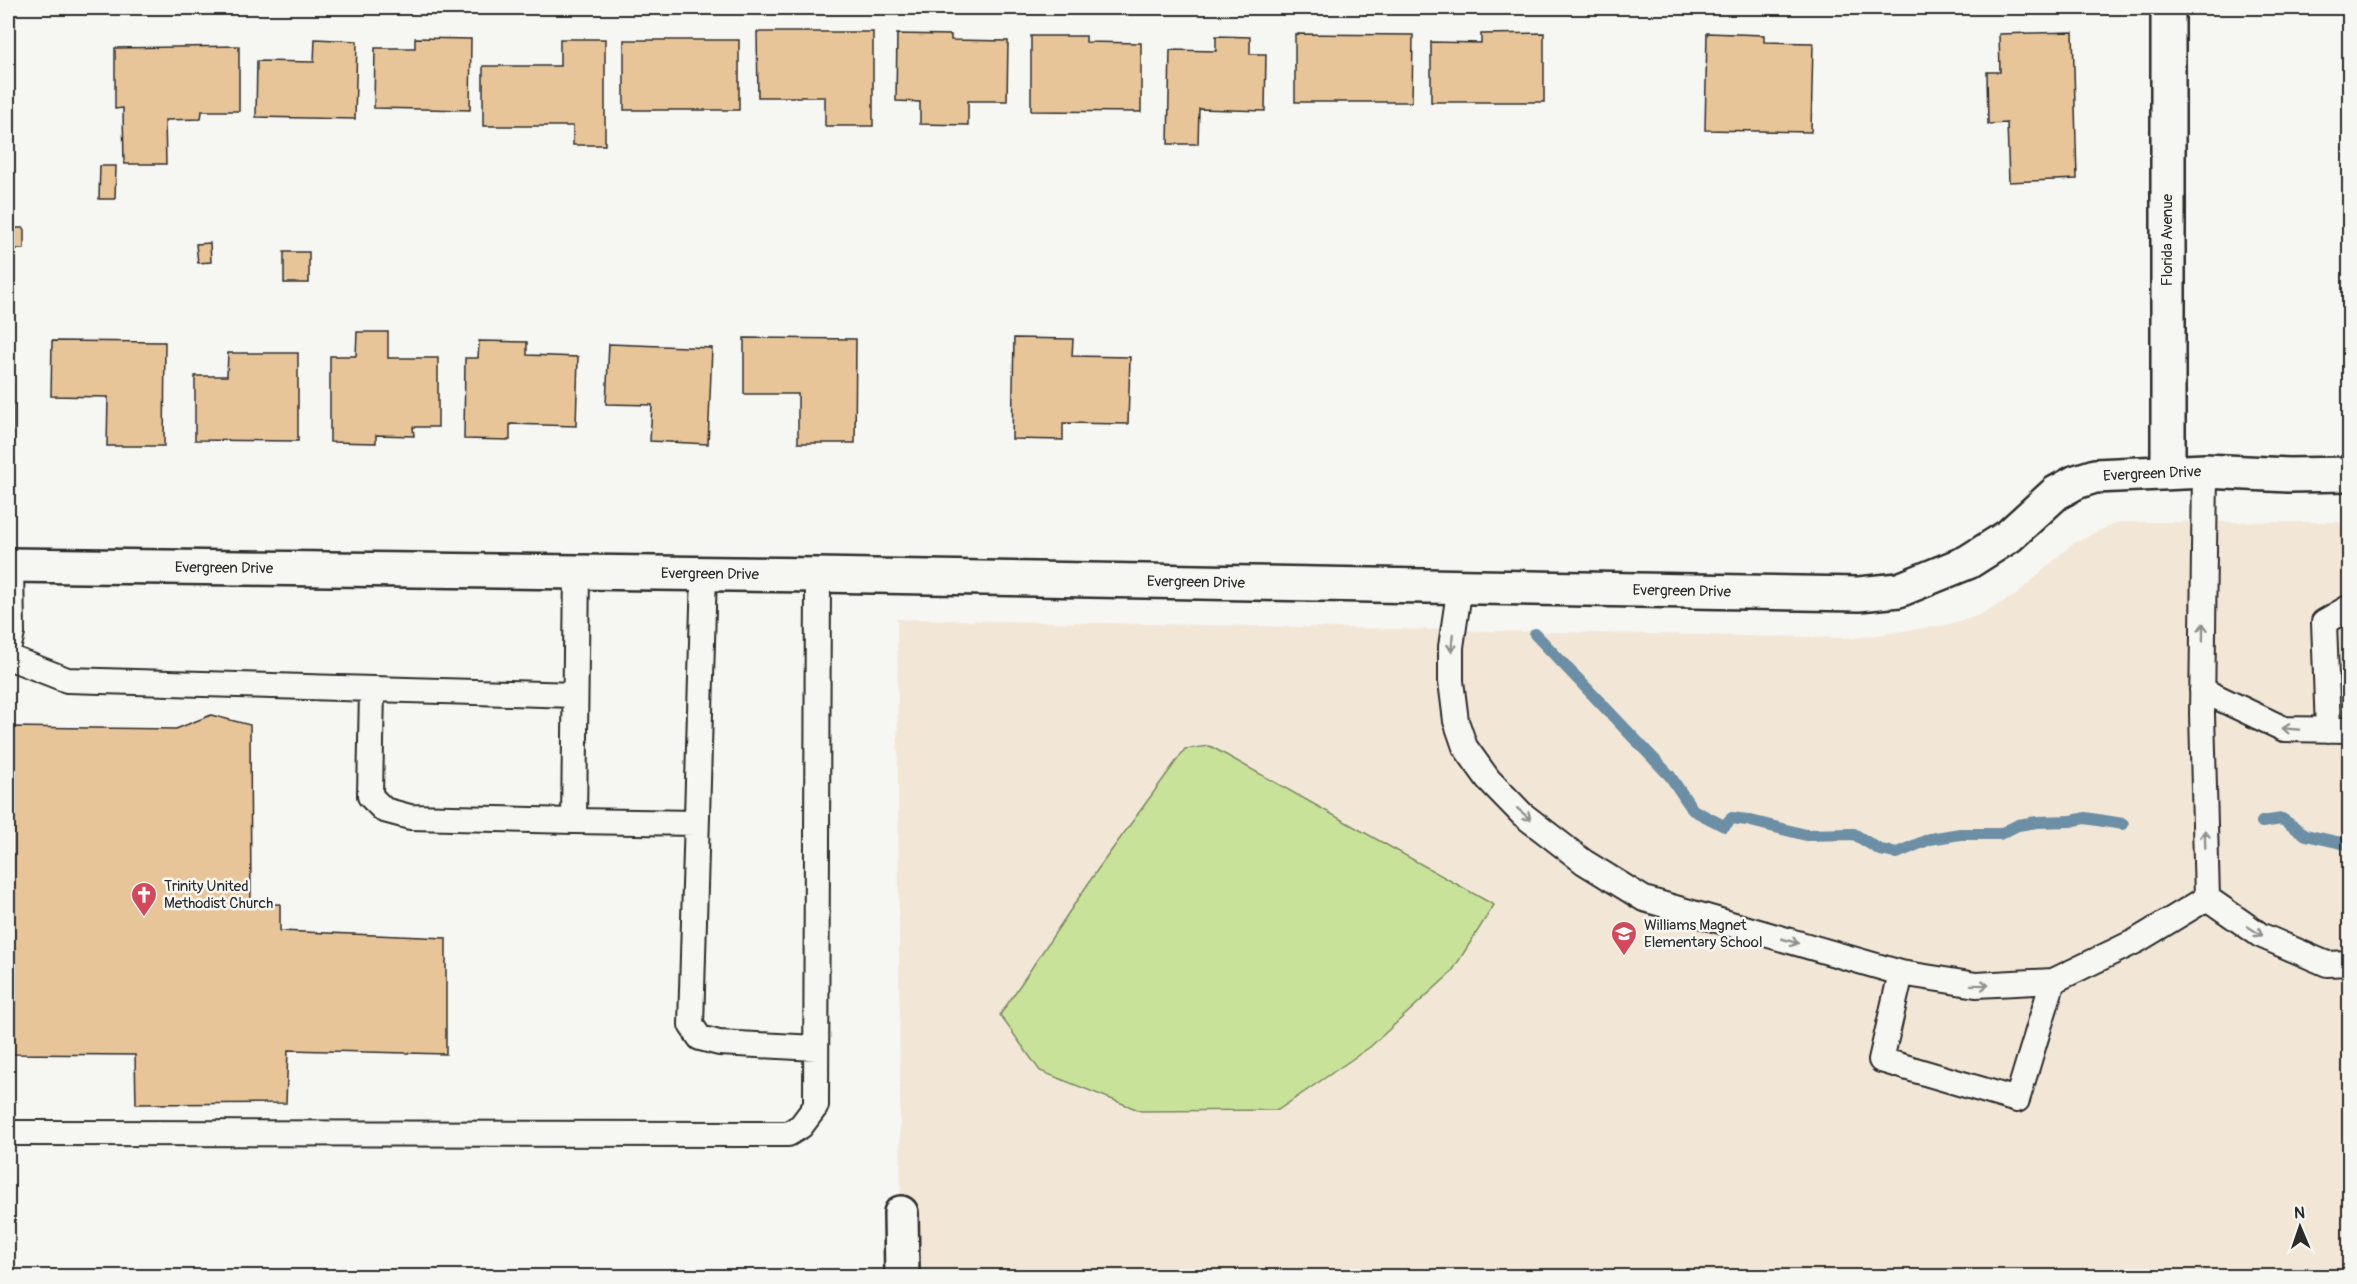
<svg xmlns="http://www.w3.org/2000/svg" width="2357" height="1284" font-family="Pangolin,sans-serif">
	<rect width="100%" height="100%" fill="#f6f6f2"/>
	<filter id="ink" filterUnits="userSpaceOnUse"><feTurbulence type="fractalNoise" baseFrequency=".0167" numOctaves="2"/><feDisplacementMap in="SourceGraphic" scale="12" xChannelSelector="R" yChannelSelector="G"/><feConvolveMatrix kernelMatrix="1 2 1 2 8 2 1 2 1" color-interpolation-filters="sRGB"/></filter>
	<g filter="url(#ink)">
		<path fill="#f2e7d7" d="M2118,522H2349V1276H901L897,619L1854,638L1946,625L1977,616L2016,595L2073,543Z"/>
		<path fill="#c8e299" stroke="#7a8662" stroke-width="1.5" d="M1210,746L1494,905L1451,973L1370,1047L1278,1110L1141,1111L1040,1071L1000,1015L1098,869L1185,749Z"/>
		<g fill="none" stroke-linecap="round" stroke-linejoin="round">
			<path stroke="#6c8fa5" stroke-width="12" d="M1535,634L1670,776L1693,810L1724,826L1732,818L1747,820L1806,835L1854,834L1880,850L1897,853L1930,839L1960,834H2000L2018,825L2037,822L2071,821L2085,818L2123,824
				M2262,822L2282,819L2306,835L2350,845"/>
		</g>
		<path fill="#e8c499" stroke="#2b2b2b" stroke-width="1.5" d="M757,32H873V126H825V97H758Z
			M2073,32L2077,179L2009,182L2007,123L1988,124L1987,72H2000L1999,34Z
			M1544,33V102H1431V42L1481,43V34Z
			M1707,33L1764,35V42L1813,43L1811,132L1705,130Z
			M897,34L951,35V40L1008,41L1007,101H968V125L920,124V102L896,101Z
			M1295,34L1413,35L1412,102H1295Z
			M1031,36H1086V42L1141,43V112L1031,111Z
			M1216,36L1250,37V54H1266L1265,111L1199,109L1198,144H1168L1170,50L1216,51Z
			M415,38L471,39L470,110L374,108L375,48H415Z
			M315,39L357,41L355,119L256,117L257,61L314,62Z
			M560,39H605V145H573V126H483V66H560Z
			M624,40H739V110H624Z
			M239,46V111H202L201,119L165,120L166,164H124L123,108L115,109V48Z
			M100,166H116L115,199H99Z
			M8,228H24V249H8Z
			M210,243L211,262L198,263L196,244Z
			M284,252H309V283H284Z
			M357,332H388V358H438V427H413L414,436L376,435V443L330,442V356H356Z
			M744,338L856,339L855,443H798V394H744Z
			M1014,338L1073,339L1072,356L1130,357L1128,424L1063,423V440L1012,439Z
			M52,341L165,342L164,446H107L108,397L51,396Z
			M479,341L527,342V355L578,357L576,426L510,424V440L464,439L465,358H478Z
			M609,344L712,348L708,444L650,441L652,405L606,404Z
			M228,353H298V441L195,440V376H227Z
			M8,386H13V440H8Z
			M211,715L250,725L251,904H280V931L446,938V1054L288,1050L286,1103L136,1104L135,1055L8,1054V727L176,729Z"/>
		<g fill="none" stroke-linecap="round" stroke-linejoin="round">
			<defs>
				<path id="lane" d="M2205,471L2202,714L2207,898
					M577,571L574,821L696,823
					M704,573L691,1025L700,1038L719,1043L816,1048
					M1460,585L1451,647V681L1456,721L1465,747L1488,779L1522,814L1584,862L1644,899L1901,973L1976,985L2053,981L2136,941L2207,898
					M8,649L12,633L11,565
					M8,657L67,680L575,695
					M372,689L370,796L384,810L410,817L574,821
					M2202,690L2284,729L2350,730
					M2328,730L2324,622L2350,607
					M2207,898L2260,935L2327,964L2350,963
					M1901,973L1881,1060L2017,1100L2053,981
					M8,1133L788,1134L801,1126L816,1106L818,575"/>
				<path id="street" d="M2168,472V8
					M901,1213L902,1276"/>
				<g id="secondary">
					<path id="s1" d="M8,565L818,575L1859,594L1899,590L1968,562L2009,536L2056,493L2076,482L2095,476L2205,471L2289,475L2350,474"/>
				</g>
			</defs>
			<use href="#lane" stroke="#2b2b2b" stroke-width="28"/>
			<use href="#street" stroke="#2b2b2b" stroke-width="38"/>
			<use href="#secondary" stroke="#2b2b2b" stroke-width="38"/>
			<use href="#lane" stroke="#f6f6f2" stroke-width="24"/>
			<use href="#street" stroke="#f6f6f2" stroke-width="33"/>
			<use href="#secondary" stroke="#f6f6f2" stroke-width="33"/>
		</g>
		<defs><path id="oneway-shaft" d="M-6 0H5M1.5-3L5.5 0L1.5 3" fill="none" stroke-width="1.6" stroke-linecap="round" stroke-linejoin="round" transform="scale(1.5)"/></defs>
		<g stroke="#90908e">
			<use href="#oneway-shaft" transform="translate(2203 632) rotate(-89)"/>
			<use href="#oneway-shaft" transform="translate(1452 643) rotate(95)"/>
			<use href="#oneway-shaft" transform="translate(2291 729) rotate(-175)"/>
			<use href="#oneway-shaft" transform="translate(1524 814) rotate(40)"/>
			<use href="#oneway-shaft" transform="translate(2205 839) rotate(-92)"/>
			<use href="#oneway-shaft" transform="translate(2255 931) rotate(32)"/>
			<use href="#oneway-shaft" transform="translate(1790 941) rotate(16)"/>
			<use href="#oneway-shaft" transform="translate(1980 985) rotate(1)"/>
		</g>
	</g>
	<defs>
		<symbol id="church-pin" viewBox="-11 -11 22 30"><path d="M0 17L-7.5 6A9.5 9.5 0 1 1 7.5 6Z" fill="#d1495b" stroke="#f6f6f2"/><path d="M-1.2-6h2.4v3.5h3.3v2.4h-3.3V6h-2.4V-.1h-3.3v-2.4h3.3Z" fill="#fff"/></symbol>
		<symbol id="school-pin" viewBox="-11 -11 22 30"><path d="M0 17L-7.5 6A9.5 9.5 0 1 1 7.5 6Z" fill="#d1495b" stroke="#f6f6f2"/><path d="M0-5L7-2L0 1L-7-2ZM-4 1L0 2.5L4 1V4Q0 6-4 4Z" fill="#fff"/></symbol>
	</defs>
	<g fill-rule="evenodd">
		<use href="#church-pin" x="129" y="880" width="30" height="40"/>
		<use href="#school-pin" x="1609" y="919" width="30" height="40"/>
	</g>
	<g text-anchor="middle" dominant-baseline="central" stroke-width="5" stroke-linejoin="round" paint-order="stroke">
		<g font-size="15" fill="#2b2b2b" stroke="#f6f6f2">
			<text transform="translate(2167 240) rotate(-90)">Florida Avenue</text>
			<text stroke="none"><textPath href="#s1" startOffset="2178">Evergreen Drive</textPath></text>
			<text stroke="none"><textPath href="#s1" startOffset="216">Evergreen Drive</textPath></text>
			<text stroke="none"><textPath href="#s1" startOffset="702">Evergreen Drive</textPath></text>
			<text stroke="none"><textPath href="#s1" startOffset="1188">Evergreen Drive</textPath></text>
			<text stroke="none"><textPath href="#s1" startOffset="1674">Evergreen Drive</textPath></text>
		</g>
		<g font-size="15" fill="#2b2b2b" stroke="#f6f6f2" text-anchor="start">
			<text x="164" y="886">Trinity United<tspan x="164" dy="17">Methodist Church</tspan></text>
			<text x="1644" y="925">Williams Magnet<tspan x="1644" dy="17">Elementary School</tspan></text>
		</g>
	</g>
	<rect width="2357" height="1284" fill="none" stroke="#f6f6f2" stroke-width="30"/>
	<rect x="15" y="15" width="2327" height="1254" fill="none" stroke="#2b2b2b" stroke-width="2" filter="url(#ink)"/>
	<g transform="translate(2300 1227) rotate(358)" stroke="#f6f6f2" stroke-width="4.5" paint-order="stroke">
	<path d="M0-4.5L10 22L0 15L-10 22Z" fill="#2b2b2b"/>
	<text y="-9" font-size="16" font-weight="bold" text-anchor="middle" fill="#2b2b2b">N</text>
	</g>
</svg>
